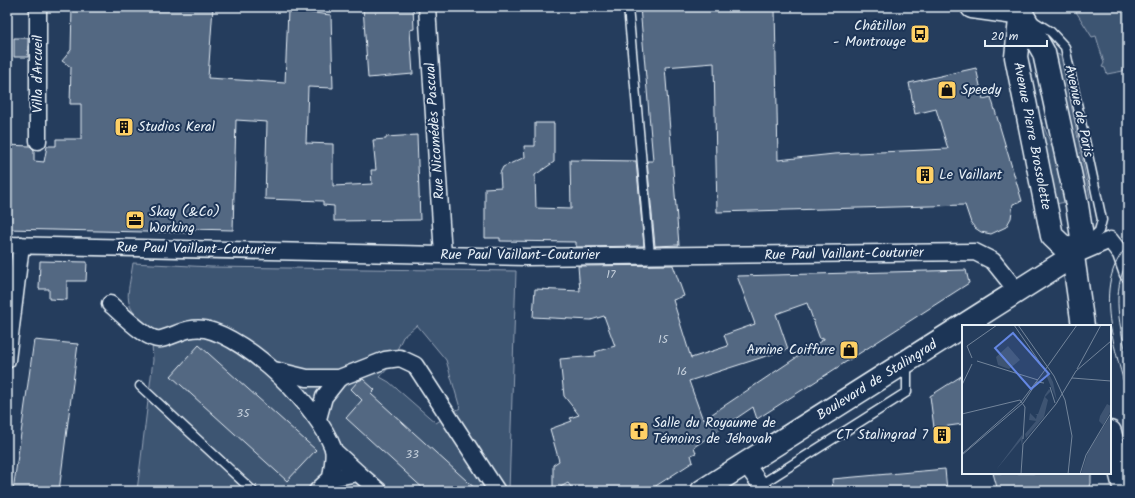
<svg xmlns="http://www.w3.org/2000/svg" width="1135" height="498" font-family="Kalam,sans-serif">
	<rect width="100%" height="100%" fill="#253d5d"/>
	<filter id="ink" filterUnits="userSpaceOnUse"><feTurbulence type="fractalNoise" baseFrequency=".025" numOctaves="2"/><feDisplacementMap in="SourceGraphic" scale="8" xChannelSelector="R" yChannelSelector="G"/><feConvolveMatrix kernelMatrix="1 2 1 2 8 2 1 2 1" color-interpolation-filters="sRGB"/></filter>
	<g filter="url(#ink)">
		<path fill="#3e5472" stroke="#93a2b5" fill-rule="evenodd" d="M1073,7H1128V68L1123,70V71L1107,74L1105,68L1102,67L1104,63L1096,36L1092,37Z
			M1024,43L1039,115L1055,154L1066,202L1055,204Z
			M1057,54L1061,56L1090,197L1085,199L1055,56Z
			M133,263L211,267L516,271L509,491H137L153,360L151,328C120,306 128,297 133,263ZM417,325L446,360L460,408L436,423L389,382L380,377L389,367L403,337Z"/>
		<path fill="#536782" stroke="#e8f1f8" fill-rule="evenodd" d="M72,7H213L208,78L285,83L288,10L331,15L333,88L308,87L306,143L333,144V186L372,184L371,170H376L373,140L386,139V137L417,135L420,220L334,221V206L323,205V201L265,199L267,122L236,120L233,230L190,229V233L7,229V145L30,146L34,150V161L44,162L47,146H56V139H81V104H70L71,67L62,61L71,50Z
			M363,7H413L414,29L410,30L413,74L368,78Z
			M640,7H751L775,9L778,160L834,154L948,149L936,109L915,114L909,83L976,68L983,99L991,97L1022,201L1013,204L1011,218L1006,227L991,234L981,232L975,228L971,223L965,205L717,212L714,63L665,67L679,245L655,246L647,161H653Z
			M14,38H28V57H14Z
			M535,123H554V162L535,175L536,208L571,209L570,160L636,161L644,246L576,247V242L500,241V238H485V188L501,187L500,173L503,167L525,157L524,146H535Z
			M40,261L87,262L86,281H67V300L49,299V289H39Z
			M673,265L684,296L673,300L691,358L728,346L724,335L755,324L737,276L966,270L969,283L757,419L753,407L694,447L696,453L691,455L693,462L648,491H574L568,483L553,491V465L559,461L550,429L572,421L570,418L579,415L564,396L560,359L596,356L595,352L615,346L604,316L591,320L533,317L535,289L580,291L578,266ZM807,303L820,339L824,338V339L703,420L689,381L788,349L776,314Z
			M34,340L78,344L59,491H13Z
			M199,345L316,450L287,481L171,376Z
			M963,375V424L934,428L930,396Z
			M363,379L375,390L371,394L478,491H426L346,418L362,400L351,389L358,381Z
			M945,469L947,491H833L832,479Z
			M993,473H1091V483L1089,491H998Z"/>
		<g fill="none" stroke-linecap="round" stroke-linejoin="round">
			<defs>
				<path id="service" d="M628,7L650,255
					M1032,20L1051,32L1065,47L1102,220L1099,231L1085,244
					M140,386L253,491
					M760,485L907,392V364"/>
				<path id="minor" d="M38,7V141
					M427,7L443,255
					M7,245L526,257L975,252L993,261L1017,291
					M1073,256L1110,240L1121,254L1128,274
					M110,304C121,313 148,342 161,339C177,335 188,326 205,329C250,339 317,406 333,448C335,456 332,469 331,478L317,491
					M7,360L21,245
					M274,370L307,378H339
					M318,419L324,397L339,378L385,360L400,358L415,365L497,491
					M333,450L358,473
					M745,463L765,491
					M331,478L358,473L379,491"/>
				<path id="secondary" d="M972,7L1022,14
					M702,491L1073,256"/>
				<path id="primary" d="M1021,11L1016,57L1052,236L1073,256
					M1022,14L1044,53L1077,205L1082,237L1073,256L1083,326
					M1110,432L1125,491"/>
			</defs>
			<use href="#service" stroke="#e8f1f8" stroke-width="11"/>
			<use href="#minor" stroke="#e8f1f8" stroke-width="19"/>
			<use href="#secondary" stroke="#e8f1f8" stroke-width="25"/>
			<use href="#primary" stroke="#e8f1f8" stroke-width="25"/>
			<use href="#service" stroke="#1d3557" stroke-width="8"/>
			<use href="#minor" stroke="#1d3557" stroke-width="16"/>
			<use href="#secondary" stroke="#1d3557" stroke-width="22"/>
			<use href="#primary" stroke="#1d3557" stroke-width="22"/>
			<path stroke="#e8f1f8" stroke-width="1" d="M1128,246C1090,284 1117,353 1128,398
				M1128,261C1110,291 1120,328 1128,360"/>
		</g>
	</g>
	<defs>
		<symbol id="bus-square" viewBox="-11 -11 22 22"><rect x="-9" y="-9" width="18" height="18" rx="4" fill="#ffd166" stroke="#1d3557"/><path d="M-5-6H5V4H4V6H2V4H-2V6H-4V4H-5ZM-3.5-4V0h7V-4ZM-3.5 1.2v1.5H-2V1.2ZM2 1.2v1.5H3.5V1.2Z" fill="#111"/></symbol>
		<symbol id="shop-square" viewBox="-11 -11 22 22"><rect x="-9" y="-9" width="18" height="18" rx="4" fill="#ffd166" stroke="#1d3557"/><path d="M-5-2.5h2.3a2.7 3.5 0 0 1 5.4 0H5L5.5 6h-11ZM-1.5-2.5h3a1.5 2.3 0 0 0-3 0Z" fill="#111"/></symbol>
		<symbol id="building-square" viewBox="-11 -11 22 22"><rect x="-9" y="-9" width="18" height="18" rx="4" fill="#ffd166" stroke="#1d3557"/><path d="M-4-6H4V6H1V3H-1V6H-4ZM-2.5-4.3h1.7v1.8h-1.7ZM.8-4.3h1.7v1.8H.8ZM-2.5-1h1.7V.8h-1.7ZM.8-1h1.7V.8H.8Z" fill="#111"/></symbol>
		<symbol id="office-square" viewBox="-11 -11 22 22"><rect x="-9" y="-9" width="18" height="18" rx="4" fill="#ffd166" stroke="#1d3557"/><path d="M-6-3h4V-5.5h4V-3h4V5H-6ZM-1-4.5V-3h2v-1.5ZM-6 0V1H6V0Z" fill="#111"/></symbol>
		<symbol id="church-square" viewBox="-11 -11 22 22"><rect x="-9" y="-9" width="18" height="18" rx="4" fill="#ffd166" stroke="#1d3557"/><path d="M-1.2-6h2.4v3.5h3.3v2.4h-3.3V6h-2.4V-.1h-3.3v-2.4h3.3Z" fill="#111"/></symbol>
	</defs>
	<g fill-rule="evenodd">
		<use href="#bus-square" x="909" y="23" width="22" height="22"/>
		<use href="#shop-square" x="936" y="79" width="22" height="22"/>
		<use href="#building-square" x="113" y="116" width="22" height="22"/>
		<use href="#building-square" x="914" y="164" width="22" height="22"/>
		<use href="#office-square" x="124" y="209" width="22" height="22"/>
		<use href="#shop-square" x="838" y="339" width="22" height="22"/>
		<use href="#church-square" x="628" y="420" width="22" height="22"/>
		<use href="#building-square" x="931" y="424" width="22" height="22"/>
	</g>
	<g text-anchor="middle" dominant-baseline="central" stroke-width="4" stroke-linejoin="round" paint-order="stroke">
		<g font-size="12" fill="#c3ceda">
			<text x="611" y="274">17</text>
			<text x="663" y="339">15</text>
			<text x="682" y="371">16</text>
			<text x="243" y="413">35</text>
			<text x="412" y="454">33</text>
		</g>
		<g font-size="14" fill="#e8f1f8" stroke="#1d3557" text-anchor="start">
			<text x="906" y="26" text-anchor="end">Châtillon<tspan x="906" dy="16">- Montrouge</tspan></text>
			<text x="961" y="90">Speedy</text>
			<text x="138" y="127">Studios Keral</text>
			<text x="939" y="175">Le Vaillant</text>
			<text x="149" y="212">Skay (&amp;Co)<tspan x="149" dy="16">Working</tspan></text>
			<text x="835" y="350" text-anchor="end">Amine Coiffure</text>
			<text x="653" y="423">Salle du Royaume de<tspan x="653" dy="16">Témoins de Jéhovah</tspan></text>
			<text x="928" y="435" text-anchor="end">CT Stalingrad 7</text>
		</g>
		<g font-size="14" fill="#e8f1f8" stroke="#1d3557">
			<text transform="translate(38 74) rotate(-90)">Villa d'Arcueil</text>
			<text transform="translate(1079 111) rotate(78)">Avenue de Paris</text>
			<text transform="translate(435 131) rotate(-94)">Rue Nicomédès Pascual</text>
			<text transform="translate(1032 136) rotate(79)">Avenue Pierre Brossolette</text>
			<text transform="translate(196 249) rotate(1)">Rue Paul Vaillant-Couturier</text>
			<text transform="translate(844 254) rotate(-1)">Rue Paul Vaillant-Couturier</text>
			<text x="520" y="255">Rue Paul Vaillant-Couturier</text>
			<text transform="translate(877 380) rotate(-32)">Boulevard de Stalingrad</text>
		</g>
	</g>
	<g transform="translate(962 325)">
		<rect width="149" height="149" fill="#253d5d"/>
		<path d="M46,21L58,35L47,44L36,40L34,32ZM85,45L91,57L95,76L84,50ZM87,64L89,66L83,72L86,75L82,92L64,113L63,109L74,96L67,95L68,88L74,94L75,90L73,89H76L83,70ZM145,79L149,81V86L141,100L137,96L138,91ZM149,90V149H119L126,127ZM60,110L61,113L60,121L59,115L34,145Z" fill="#3e5472"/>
		<path fill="none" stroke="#73859b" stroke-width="1" d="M52,0L83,45M56,0L92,51L103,75L110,111L106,149M10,33L5,21L35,0M15,36L76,55M115,44L139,0M83,45L115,0M110,53L149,56M0,60L10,39M88,62L93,78M0,89L58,75L63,82L61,114M0,129L59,77L83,45M0,130L61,78L75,57L82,58M59,149L61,119L94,79L114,46L149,16M118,149L124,130L149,88"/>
		<path fill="#6487e3" fill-opacity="0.15" stroke="#6487e3" stroke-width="2" d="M51,8L87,49L69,64L33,23Z"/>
		<rect width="149" height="149" fill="none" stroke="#e8f1f8" stroke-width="2"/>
	</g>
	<rect width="1135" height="498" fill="none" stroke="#1d3557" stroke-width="24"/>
	<rect x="12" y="12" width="1111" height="474" fill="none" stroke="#e8f1f8" stroke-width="1.5" filter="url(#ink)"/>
	<path d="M985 40v6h62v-6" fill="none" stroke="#e8f1f8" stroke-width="2"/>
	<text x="991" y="40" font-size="12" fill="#e8f1f8" stroke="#1d3557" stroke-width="3" paint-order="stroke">20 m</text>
</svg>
